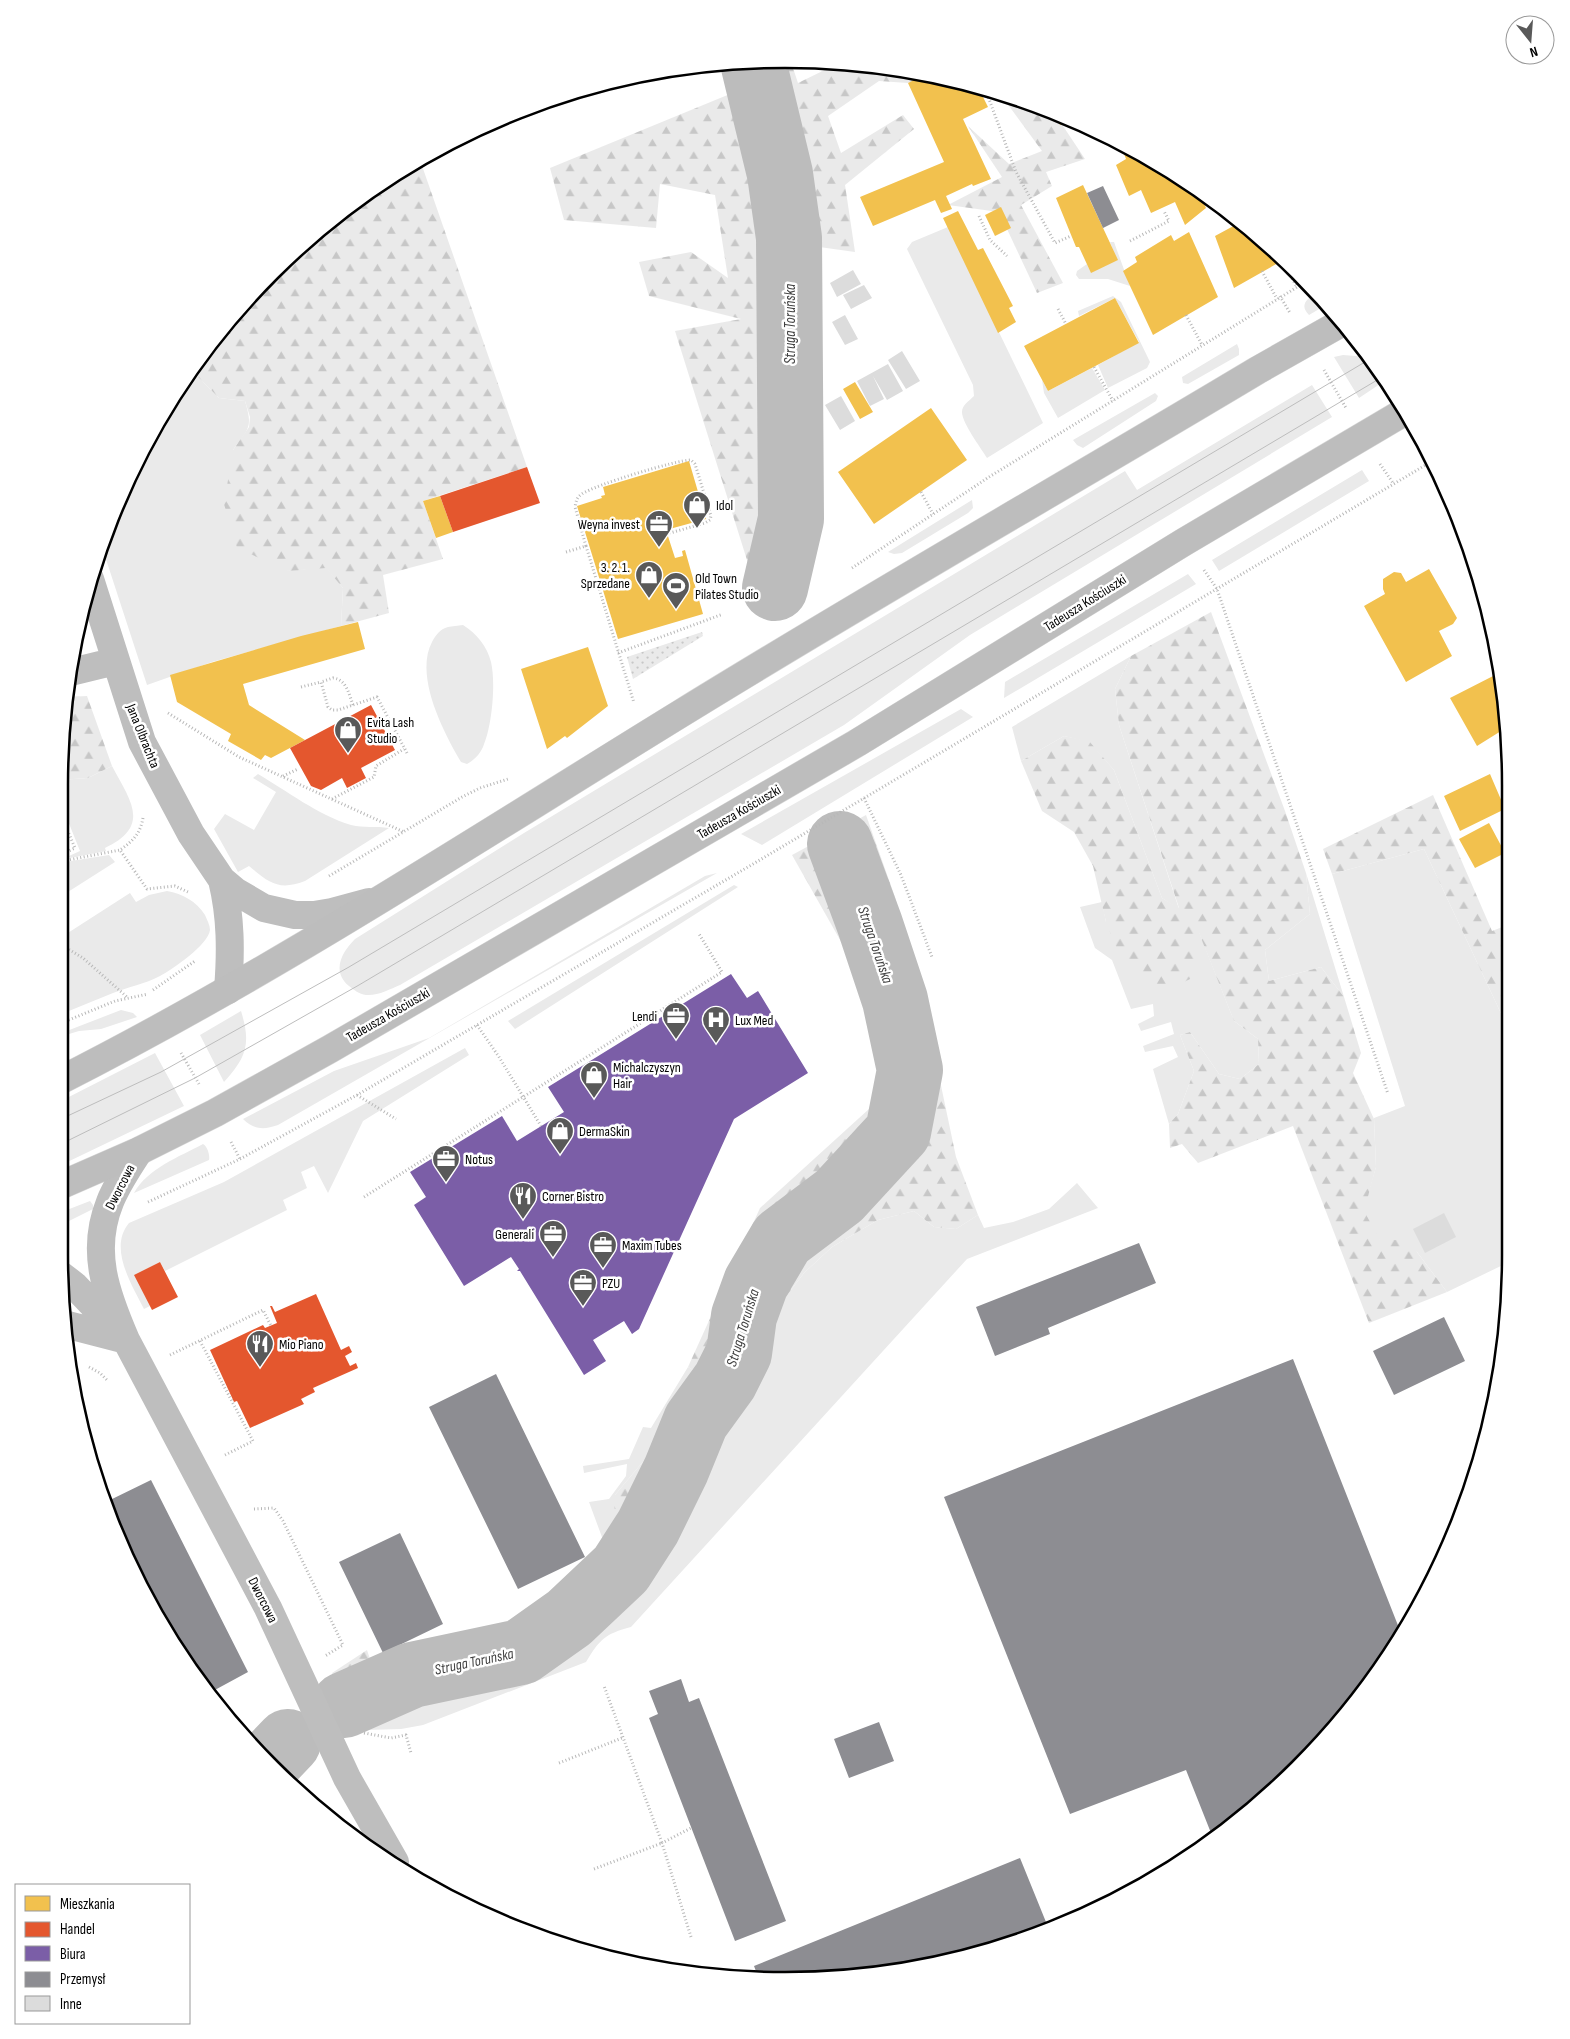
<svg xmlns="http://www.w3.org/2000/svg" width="1570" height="2039" font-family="'Sofia Sans Condensed',sans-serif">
	<defs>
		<pattern id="forest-firs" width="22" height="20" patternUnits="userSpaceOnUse" patternTransform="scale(1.25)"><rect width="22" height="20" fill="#eaeaea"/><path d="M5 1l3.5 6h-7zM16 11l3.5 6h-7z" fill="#c7c7c7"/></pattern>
		<pattern id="garden-dots" width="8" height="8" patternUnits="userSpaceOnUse" patternTransform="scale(1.25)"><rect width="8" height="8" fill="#eaeaea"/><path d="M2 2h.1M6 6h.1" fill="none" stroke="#c7c7c7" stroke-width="1.8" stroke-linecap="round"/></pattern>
	</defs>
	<rect width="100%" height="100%" fill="#fff"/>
	<path fill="#eaeaea" d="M948,227L1043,423L987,458C981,448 962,423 962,412C962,405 969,401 974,396L973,385L907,249L912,242Z
		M1110,242H1114L1130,286L1108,279H1079L1076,275L1077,271L1087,264L1091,272L1117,260Z
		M1316,293L1326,305L1309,315C1299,305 1307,299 1316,293Z
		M1113,296L1121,302L1150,362L1147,368L1108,388L1098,365L1139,342L1115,298L1079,316L1078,311Z
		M1237,344L1239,349V355L1188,384L1183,383L1182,377Z
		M1343,355L1368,357L1384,375L1383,382L1359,398L1334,357Z
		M1092,368L1105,390L1058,418L1044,393L1042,380L1048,391Z
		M192,371L219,398L245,401C253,428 249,428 233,450L288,571L326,567L343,588L341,626L212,662L147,685L102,547L134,464Z
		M1312,385L1332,417L970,635L844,725L400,985C390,989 378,996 366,995C359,994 354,990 349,986C331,971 342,952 355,939L524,833L1125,471L1137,490Z
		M1155,393L1158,396L1156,401L1083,448L1077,445L1073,440Z
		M1362,470L1369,481L1219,571L1212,560Z
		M972,500L973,508L968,513L902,553L894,554L888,552Z
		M1188,574L1196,584L1004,698L1005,682Z
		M463,625C477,634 487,646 491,662C496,683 492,727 483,747C480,754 474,760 467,764L461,762C444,733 414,676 432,642C435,636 440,629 448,627C452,626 458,626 463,625Z
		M1131,656L1115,689L1119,725L1179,909L1162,898L1114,770L1089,742L1064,736L1021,761L1012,727Z
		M961,709L973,717L762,845L741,834Z
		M112,766C130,800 152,826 105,848L106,851L70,858L69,856L80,851L66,816L60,818V780L88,778Z
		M258,774C287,791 318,815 351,825C364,828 376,826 389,828L305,881C279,891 269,883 249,866L238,872L214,829L225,814L254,830L276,792L253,778Z
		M1424,849L1505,1022V1264L1447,1292L1417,1252L1380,1241L1363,1211L1376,1167L1374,1118L1405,1106L1332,874Z
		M109,855L115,862L60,897V865L71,861Z
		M717,873L278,1125C264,1130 254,1130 243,1119L334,1071L429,1038L705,876Z
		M1306,873L1344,997L1321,967L1269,981L1265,950L1310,914Z
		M734,885L738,887L515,1029L508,1021Z
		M167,891C183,894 196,901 205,915C207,920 210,925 210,930C208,945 173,969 160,976C145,984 128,987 113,993C95,1000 77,1008 59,1015L60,938L130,893L136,902L149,895Z
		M1102,902L1106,922L1199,932L1234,1021L1258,1039L1259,1064L1240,1079L1219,1074L1190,1032L1180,1035L1194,1071L1178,1114L1169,1124L1153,1069L1178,1057L1173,1046L1145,1052L1143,1046L1174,1034L1171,1022L1141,1031L1138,1024L1154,1016L1153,1004L1131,1009L1112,960L1095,948L1080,907Z
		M121,1010L133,1013L137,1017L101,1029L79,1031L59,1037V1034Z
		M241,1011C251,1043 247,1057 224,1082L200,1035Z
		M465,1048L469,1055L363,1121L328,1193L314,1166L301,1172L307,1188L283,1200L287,1210L165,1271L160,1262L135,1275L150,1306L144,1309C132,1285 108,1248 129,1223L224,1182Z
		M155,1053L184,1106L59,1166V1102Z
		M203,1144C208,1147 210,1156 209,1160L134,1193C148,1168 179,1157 203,1144Z
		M1077,1183L1098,1208L967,1259L631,1627C605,1634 600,1639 586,1662L423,1725L401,1729L366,1730L353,1722L432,1688L471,1691L545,1648L538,1619L583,1589L609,1556L589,1502L609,1499L626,1476L627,1464L584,1473L583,1466L629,1459L643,1427L651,1428L688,1367L700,1374L692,1403L615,1495L686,1512L722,1414L761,1354L775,1311L804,1273L832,1247L878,1220L914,1211L934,1227L956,1229L978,1215L984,1228L1013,1222L1049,1209Z
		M90,1201L93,1205V1209L59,1226V1213Z"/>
	<path fill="url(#forest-firs)" d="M785,59H790L798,83L837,64L928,73L908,83L879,81L828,116L841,153L903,115L914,129L845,185L855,252L805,245L812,534L758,595L675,331L741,319L649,296L639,262L691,252L728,278L715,195L660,184L656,228L564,220L550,168L771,77L766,61Z
		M1001,95L1053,111L1085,159L1046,172L1052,186L1021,205L1063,283L1037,293L999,212L948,205L1002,177L968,126L1009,164L1042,151Z
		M420,160L527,467L423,501L443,559L383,575L389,613L341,626L343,588L326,568L288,571L237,548L224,504L233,450L249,427L250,417L245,401L219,398L192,371L209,343L272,271L382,181Z
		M1211,612L1285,811L1306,873L1310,914L1265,950L1269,981L1321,967L1344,997L1361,1053L1353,1073L1374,1119L1376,1167L1364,1211L1380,1240H1404L1417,1252L1447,1292L1369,1323L1293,1126L1198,1163L1182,1144L1170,1148L1169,1124L1178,1114L1194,1071L1180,1035L1190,1032L1219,1074L1240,1079L1259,1064L1258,1039L1234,1021L1199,933L1190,979L1162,993L1125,969L1106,922L1093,866L1074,832L1042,811L1021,761L1064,736L1089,741L1114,770L1162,898L1179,908L1119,725L1115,689L1131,656Z
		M87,696L112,766L88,778L60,780V738L67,697Z
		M1433,795L1492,931L1505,926V1022L1424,849L1332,874L1323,849Z
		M866,815L895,897L926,1014L956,1157L978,1215L956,1229L934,1227L914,1211L878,1220L832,1247L804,1273L775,1311L761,1354L722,1414L686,1512L655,1549L628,1547L614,1523L615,1495L692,1403L700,1374L688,1367L760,1208L891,1089L878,1007L792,855Z
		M538,1619L545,1648L502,1683L471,1691L432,1688L353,1722L332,1673L367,1650L376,1677L445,1646L513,1642Z"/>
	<path fill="url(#garden-dots)" d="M702,632L703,636L633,679L627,657Z"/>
	<path fill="#f2c14e" d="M928,73L979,89L988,107L963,119L991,179L973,186L972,184L946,196L952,209L941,213L935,200L873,226L860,197L944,162L908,83Z
		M1054,111L1063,114L1072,119L1060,125Z
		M1129,149L1189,181L1197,188L1206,208L1185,225L1175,202L1151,213L1141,190L1129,196L1116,165L1126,159L1123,151Z
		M1083,185L1118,260L1091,273L1079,247H1076L1056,198Z
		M1001,207L1011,228L995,236L985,215Z
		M958,211L978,250L983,248L1013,306L1009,308L1016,322L998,333L943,218Z
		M1239,223L1279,255L1276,258L1278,263L1234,288L1215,236Z
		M1189,232L1218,297L1153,335L1123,271L1137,262L1135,257L1171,235L1174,241Z
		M1115,298L1139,343L1048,391L1024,346Z
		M855,382L873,412L860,419L843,389Z
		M931,408L967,460L874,524L838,472Z
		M689,461L706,519L666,530L675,558L683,556L682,551L685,550L703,614L618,639L577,506L602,498L601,496L605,495L603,487Z
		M440,496L453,532L436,538L423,501Z
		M1429,569L1457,618L1453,624L1439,631L1452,656L1406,682L1364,606L1385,594L1383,589V579L1394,572L1401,573L1406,582Z
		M358,622L365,649L243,684L249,705L305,740L271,758L265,755L261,760L228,741L231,734L177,702L170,675L301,636Z
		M588,647L608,706L567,738L565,736L547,749L521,669Z
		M1497,674L1505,690V739L1501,731L1477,746L1450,698Z
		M1490,774L1505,809L1460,831L1444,796Z
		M1489,823L1505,853L1475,868L1459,839Z"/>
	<path fill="#e4572e" d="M527,467L540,503L453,532L440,496Z
		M371,705L395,750L361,768L366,778L347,788L342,778L321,790L311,786L290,748Z
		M160,1262L178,1297L152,1310L134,1275Z
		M316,1294L341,1350L349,1346L352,1352L345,1356L350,1366L356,1363L358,1368L313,1388L315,1392L301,1399L304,1404L250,1428L237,1401L234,1402L210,1350L263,1325L265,1328L277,1323L270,1306H272L275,1312Z"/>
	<path fill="#7b5ea7" d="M731,974L747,998L758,991L808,1073L734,1119L639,1329L632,1334L624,1321L593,1340L606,1361L584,1375L520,1271H517L519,1269L511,1257L464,1286L414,1205L426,1197L410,1172L502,1116L517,1141L564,1112L548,1087Z"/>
	<path fill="#8d8d92" d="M1103,186L1119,220L1103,228L1087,193Z
		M1139,1243L1156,1283L1048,1328L1050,1334L995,1356L976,1307Z
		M1444,1317L1465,1361L1394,1395L1373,1351Z
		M1293,1359L1401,1633L1389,1657L1299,1767L1213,1838L1186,1770L1070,1814L944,1497Z
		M496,1374L585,1557L518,1589L429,1407Z
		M151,1480L248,1672L213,1691L156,1617L108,1501Z
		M400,1533L443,1624L383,1653L339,1562Z
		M681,1679L689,1702L699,1698L786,1921L735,1941L649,1718L658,1714L649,1691Z
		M879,1722L894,1761L849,1778L834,1739Z
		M1020,1858L1048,1927L1018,1942L832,1979L757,1974L754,1966Z"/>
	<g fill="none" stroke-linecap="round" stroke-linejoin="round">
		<path stroke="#bcbcbc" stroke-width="66" d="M753,62L780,174L789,238L791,519L775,588
			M344,1705L412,1675L521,1652L569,1618L621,1569L648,1527L676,1470L696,1421L725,1381L739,1353L744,1316L756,1283L782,1239L839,1196L898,1132L910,1070L895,1000L870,925L840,844
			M268,1763L288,1742"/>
	</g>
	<path fill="#dcdcdc" d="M853,270L861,284L837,297L830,283Z
		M864,285L872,298L851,309L843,295Z
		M845,315L858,339L845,345L832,322Z
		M902,351L920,381L906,389L888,360Z
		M888,364L903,391L887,400L873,376L884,399L870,406L857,381Z
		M841,396L855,421L840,430L825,405Z
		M1444,1213L1456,1237L1425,1253L1413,1229Z"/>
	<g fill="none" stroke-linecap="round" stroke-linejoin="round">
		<defs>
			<path id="major" d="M59,1081C274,972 475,840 680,714C871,596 1066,485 1258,370L1341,323
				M59,1186L139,1151L215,1113L330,1049L857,743L1184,542L1404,412"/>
		</defs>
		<use href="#major" stroke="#dbdbdb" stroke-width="29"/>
		<path stroke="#b8b8b8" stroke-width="3" stroke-dasharray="1 2.5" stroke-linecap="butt" d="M986,91L1016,172L1055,243L1071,236
			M979,216L990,240L1007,256
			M1130,241L1169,221L1164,211
			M1280,257L1297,287
			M1262,271L1277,299
			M1280,296L1290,313
			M1058,309L1066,324
			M1186,315L1202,345
			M1094,367L1113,401
			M1324,370L1346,408
			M1380,464L1393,483
			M921,492L933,514
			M586,546L634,703
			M566,552L586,546L575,507C576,501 577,497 582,494C594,485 677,460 691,460L695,464L711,516L710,520L705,523L670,533
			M852,568L989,477L1307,281
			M1204,570L1217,589L1388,1094
			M618,653L723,614
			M301,687L321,682
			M353,705C349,694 346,679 333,678L321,682L328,707L332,710H338L377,697L407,753
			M168,713L239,757L404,832
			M283,776L298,769
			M864,798L901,875L932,957
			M332,799L374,777L376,766L404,749
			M143,818C140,834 133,841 120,850L147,889L175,886L188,892
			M60,855L75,848L63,820L60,821
			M60,863L68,860L120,850
			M329,876L462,797L480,788L508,779
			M60,944L83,958L127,997
			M153,990L195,961
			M59,1024L115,1001L148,994
			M477,1025L499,1057L541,1126
			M181,1053L199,1084
			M357,1095L396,1119
			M231,1142L240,1159
			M364,1197L722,972L699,934
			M148,1202L240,1159L357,1095L748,867L1429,463
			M200,1341L253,1441L225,1455
			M170,1355L263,1310L271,1326
			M89,1367L100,1373L108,1381
			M254,1509L274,1508L283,1521L343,1645L325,1656
			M364,1733L391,1738L406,1735L411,1753
			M559,1763L622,1738
			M594,1869L662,1843L604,1686
			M691,1937L662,1843L691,1828"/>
		<path stroke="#bebebe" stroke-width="28" d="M90,579L142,742L191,834L222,880L235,891L264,908L295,915H314L332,912L369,902
			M71,672L116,661
			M222,880C231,917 231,952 228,990
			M139,1151C129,1167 117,1184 110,1202C90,1251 106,1294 126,1340L268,1608L347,1778L395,1862
			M61,1275L74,1285L115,1328
			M68,1325L126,1340"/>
		<use href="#major" stroke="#bdbdbd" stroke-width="28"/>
		<path stroke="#bdbdbd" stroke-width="1" d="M59,1120L161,1072L349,967L1370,359
			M59,1145L195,1078L359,985L1384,376"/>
	</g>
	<defs>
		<symbol id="shop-pin" viewBox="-11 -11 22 30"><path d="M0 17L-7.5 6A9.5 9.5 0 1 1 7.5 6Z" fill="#595959" stroke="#fff"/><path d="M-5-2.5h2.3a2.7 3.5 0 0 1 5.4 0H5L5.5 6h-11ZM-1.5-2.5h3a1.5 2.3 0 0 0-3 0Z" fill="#fff"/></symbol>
		<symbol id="office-pin" viewBox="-11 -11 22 30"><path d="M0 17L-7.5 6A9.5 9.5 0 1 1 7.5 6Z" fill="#595959" stroke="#fff"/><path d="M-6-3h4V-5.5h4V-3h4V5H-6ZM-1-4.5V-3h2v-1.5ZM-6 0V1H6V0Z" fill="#fff"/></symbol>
		<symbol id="stadium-pin" viewBox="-11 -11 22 30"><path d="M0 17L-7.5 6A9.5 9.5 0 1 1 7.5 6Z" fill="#595959" stroke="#fff"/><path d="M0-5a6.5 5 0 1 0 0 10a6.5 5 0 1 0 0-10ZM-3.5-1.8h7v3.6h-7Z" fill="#fff"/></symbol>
		<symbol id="hospital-pin" viewBox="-11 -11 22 30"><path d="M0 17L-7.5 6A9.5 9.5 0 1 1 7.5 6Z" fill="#595959" stroke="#fff"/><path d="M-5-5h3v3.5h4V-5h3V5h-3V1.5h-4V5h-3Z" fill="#fff"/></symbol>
		<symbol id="restaurant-pin" viewBox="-11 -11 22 30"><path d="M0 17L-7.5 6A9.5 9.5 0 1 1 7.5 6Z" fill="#595959" stroke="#fff"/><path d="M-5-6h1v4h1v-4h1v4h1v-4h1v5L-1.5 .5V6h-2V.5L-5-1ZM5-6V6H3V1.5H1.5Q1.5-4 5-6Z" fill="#fff"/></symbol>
	</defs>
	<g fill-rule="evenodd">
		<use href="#shop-pin" x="681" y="489" width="32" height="43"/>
		<use href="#office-pin" x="643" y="508" width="32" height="43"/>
		<use href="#shop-pin" x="633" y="559" width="32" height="43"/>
		<use href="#stadium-pin" x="660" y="570" width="32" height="43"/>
		<use href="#shop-pin" x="332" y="714" width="32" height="43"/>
		<use href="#office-pin" x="660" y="1000" width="32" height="43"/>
		<use href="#hospital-pin" x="700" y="1004" width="32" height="43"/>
		<use href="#shop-pin" x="578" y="1059" width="32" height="43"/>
		<use href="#shop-pin" x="544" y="1115" width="32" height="43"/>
		<use href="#office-pin" x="430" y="1143" width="32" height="43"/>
		<use href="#restaurant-pin" x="507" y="1180" width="32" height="43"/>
		<use href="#office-pin" x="537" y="1218" width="32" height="43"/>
		<use href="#office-pin" x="587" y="1229" width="32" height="43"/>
		<use href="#office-pin" x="567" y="1267" width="32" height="43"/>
		<use href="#restaurant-pin" x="244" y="1328" width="32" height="43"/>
	</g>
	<g text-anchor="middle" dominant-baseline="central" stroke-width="5" stroke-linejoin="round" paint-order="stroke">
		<g font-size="14" fill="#000" stroke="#fff" text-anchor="start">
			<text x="716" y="505">Idol</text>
			<text x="640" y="524" text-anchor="end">Weyna invest</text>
			<text x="630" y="567" text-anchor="end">3. 2. 1.<tspan x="630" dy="16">Sprzedane</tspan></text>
			<text x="695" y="578">Old Town<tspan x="695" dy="16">Pilates Studio</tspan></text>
			<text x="367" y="722">Evita Lash<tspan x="367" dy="16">Studio</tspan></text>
			<text x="657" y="1016" text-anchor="end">Lendi</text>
			<text x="735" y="1020">Lux Med</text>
			<text x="613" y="1067">Michalczyszyn<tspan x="613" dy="16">Hair</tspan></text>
			<text x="579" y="1131">DermaSkin</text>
			<text x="465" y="1159">Notus</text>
			<text x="542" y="1196">Corner Bistro</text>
			<text x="534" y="1234" text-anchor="end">Generali</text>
			<text x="622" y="1245">Maxim Tubes</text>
			<text x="602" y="1283">PZU</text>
			<text x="279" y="1344">Mio Piano</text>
		</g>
		<g font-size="14" fill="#000" stroke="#fff">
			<text transform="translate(1085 603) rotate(-32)">Tadeusza Kościuszki</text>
			<text transform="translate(143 736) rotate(68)">Jana Olbrachta</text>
			<text transform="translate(739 812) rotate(-30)">Tadeusza Kościuszki</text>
			<text transform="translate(388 1015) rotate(-30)">Tadeusza Kościuszki</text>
			<text transform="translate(120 1187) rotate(-63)">Dworcowa</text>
			<text transform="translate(263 1600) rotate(63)">Dworcowa</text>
		</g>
		<g font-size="15" font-style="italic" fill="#404040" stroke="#fff">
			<text transform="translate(790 324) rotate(-90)">Struga Toruńska</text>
			<text transform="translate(875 945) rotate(71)">Struga Toruńska</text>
			<text transform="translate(743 1328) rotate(-73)">Struga Toruńska</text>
			<text transform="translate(474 1662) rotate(-12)">Struga Toruńska</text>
		</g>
	</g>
	<path d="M0 0H1570V2039H0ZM785 68H785A717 717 0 0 1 1502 785V1255A717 717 0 0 1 785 1972H785A717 717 0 0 1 68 1255V785A717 717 0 0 1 785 68Z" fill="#fff" fill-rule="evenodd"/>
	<path fill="none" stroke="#000" stroke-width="2.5" d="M785 68H785A717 717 0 0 1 1502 785V1255A717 717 0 0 1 785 1972H785A717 717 0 0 1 68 1255V785A717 717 0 0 1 785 68Z"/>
	<rect x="15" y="1884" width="175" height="140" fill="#ffffff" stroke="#999999"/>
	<rect x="25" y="1896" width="25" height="15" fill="#f2c14e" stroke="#999999"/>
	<text x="60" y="1909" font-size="15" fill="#000000">Mieszkania</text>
	<rect x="25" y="1922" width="25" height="15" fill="#e4572e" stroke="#999999"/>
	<text x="60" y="1934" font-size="15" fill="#000000">Handel</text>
	<rect x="25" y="1946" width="25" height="15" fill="#7b5ea7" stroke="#999999"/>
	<text x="60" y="1959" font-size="15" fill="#000000">Biura</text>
	<rect x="25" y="1972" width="25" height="15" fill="#8d8d92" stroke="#999999"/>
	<text x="60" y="1984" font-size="15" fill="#000000">Przemysł</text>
	<rect x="25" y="1996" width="25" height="15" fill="#dcdcdc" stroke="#999999"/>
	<text x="60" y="2009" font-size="15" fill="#000000">Inne</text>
	<g transform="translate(1530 40) rotate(163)"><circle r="24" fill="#ffffff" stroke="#999999"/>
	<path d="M0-4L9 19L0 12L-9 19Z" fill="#595959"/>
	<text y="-8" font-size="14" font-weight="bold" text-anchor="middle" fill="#000000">N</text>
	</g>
</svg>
